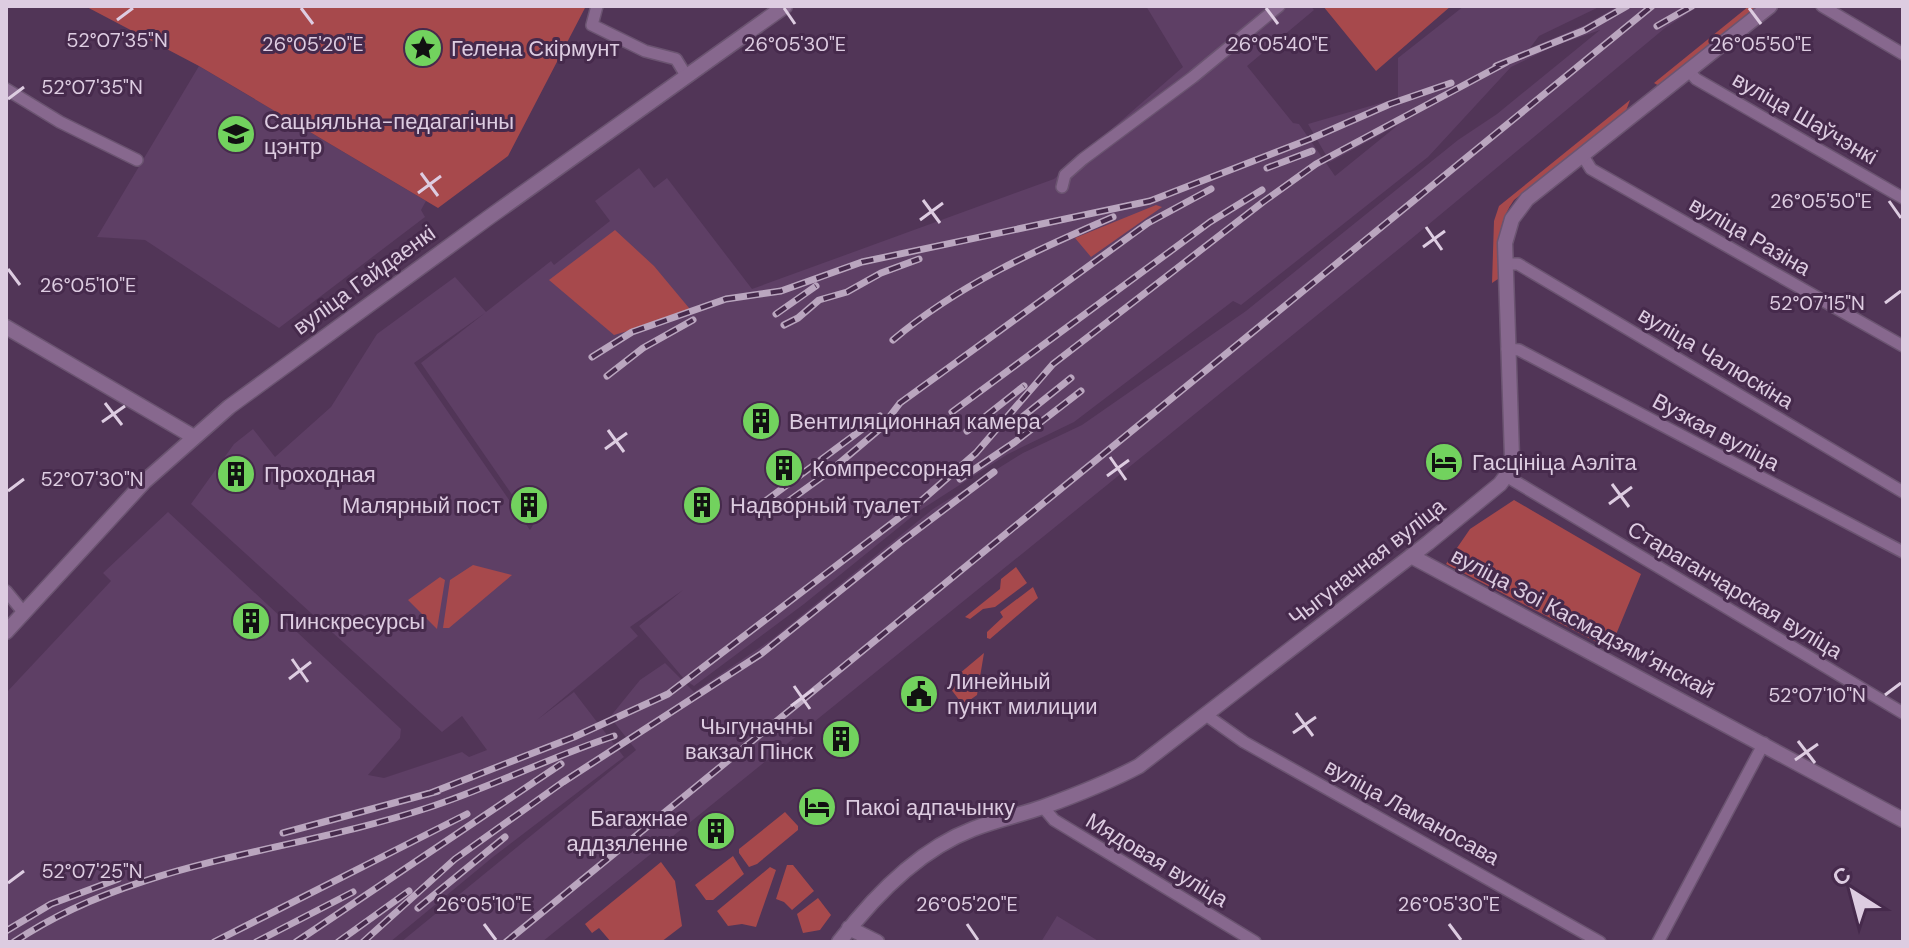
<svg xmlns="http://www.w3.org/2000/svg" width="1909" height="948" font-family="'DM Sans',sans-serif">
	<rect width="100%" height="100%" fill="#513557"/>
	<path fill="#5e3f65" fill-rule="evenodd" d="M1146,6H1311L1314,10L1247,66L1293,123L1299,124L1335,176L1398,125L1330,162L1308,124L1398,98V58L1464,6H1601L1539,36L1530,48L1585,25L1618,6H1699L1665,28L1405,244L542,942H401L636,750L610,717L640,680L665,663L694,692L771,640L933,509L1023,453L1082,425L1246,311L1458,140L1497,114L1600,30L1552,47L1511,67L1428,157L1241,305L1233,301L1074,422L1008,454L919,511L804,604L694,686L685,680L639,626L683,590L630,627L638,636L537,720L574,692L624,757L493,857L390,942H6V693L111,581L103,573L168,512L401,729L400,738L368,775L384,778L462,752L469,757L487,750L462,716L442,732L191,504L234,444L253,429L275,457L331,407L377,334L455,277L486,312L551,261L554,265L610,221L595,201L639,168L654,188L667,178L752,289L1054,179L1183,67ZM485,313L421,363L533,525L530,530L414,363Z
		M199,66L426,201L421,210L425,217L279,328L145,240L97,237Z
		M1057,916L1100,942H1041Z"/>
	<path fill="#a7494c" d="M85,6H586L508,156L438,208L199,66Z
		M1323,6H1451L1376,71Z
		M1749,6H1760L1659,86L1654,83Z
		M1630,100L1626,111L1514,200C1496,225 1498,249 1498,279L1492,283L1494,221L1499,206Z
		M1156,205L1162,207L1091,257L1075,238Z
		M615,230L654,266L689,308L690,313L614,335L549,280Z
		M1514,500L1641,574L1610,649L1446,564L1470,529Z
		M473,565L512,575L449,628H443L450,580Z
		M1016,567L1027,583L995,607L983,609L970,619L965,617L1000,589L1001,579Z
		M440,577L445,580L437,629L408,600Z
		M1033,587L1038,598L990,639L987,638V632L1003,617L1000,612Z
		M984,653L977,695L963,705L947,684Z
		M785,812L798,826V830L757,864L749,867L739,853V849Z
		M733,856L744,874L713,900H706L695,885Z
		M661,862L675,881L682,926L661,942H611L599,928L592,933L585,924Z
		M787,865H793L814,891L792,910L784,902L776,899Z
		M770,867L776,870L756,927L742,924L728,926L717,911Z
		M818,898L831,915L820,930L803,933L797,914Z"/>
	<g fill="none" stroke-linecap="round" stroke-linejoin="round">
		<defs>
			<path id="minor" d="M597,6L592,25L645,51L676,59L687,77
				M1822,6L1903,54
				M1689,71L1696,79L1903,198
				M6,89L60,122L137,160
				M1583,156L1591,169L1903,346
				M1062,187L1065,175L1083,159L1193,77L1279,6
				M1506,264H1518L1903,492
				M1507,349L1519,350L1903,552
				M1506,476L1903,713
				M6,591L24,613
				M1206,715L1244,742L1600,942
				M1043,807L1054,820L1255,942
				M1658,942L1764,743"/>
			<path id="tertiary" d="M6,327L194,437
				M1411,556L1903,820
				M6,632L145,481L229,407L488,218L785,6
				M849,928L877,942
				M839,942C874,896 918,850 973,829C996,820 1020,815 1043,807C1076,795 1109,782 1139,766L1428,543L1500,484L1506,476L1512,457L1505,243L1512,219L1527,199L1770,6"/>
		</defs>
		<use href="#minor" stroke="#6b5471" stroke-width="14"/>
		<use href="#tertiary" stroke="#6b5471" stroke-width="17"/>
		<use href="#minor" stroke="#87688e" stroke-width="11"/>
		<use href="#tertiary" stroke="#87688e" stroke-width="14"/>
		<defs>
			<path id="rail" d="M1657,26L1692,6
				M1496,66L1585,30L1627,6
				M1267,168L1312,151
				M776,314L816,286
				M784,325L798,318L819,300L847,292L881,273L919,259
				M893,340C958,285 1036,250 1113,217
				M592,357L632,332L726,299L781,291L862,262L1150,201L1310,139L1390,104L1451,83
				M607,376L643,348L693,320
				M952,412L1210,222L1262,190
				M1011,426L1071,378
				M967,431L1024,386
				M960,479L1015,442L1081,391
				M764,502L880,416
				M772,513L829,472L881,428L900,403L1148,223L1211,189
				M428,794L574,737L668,694L921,501L976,453L1053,364L1263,202L1316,164L1507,62
				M283,833L438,791
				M418,908L505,837
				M6,931L51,904L118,879
				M14,942C136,860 290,853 427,808C491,787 551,757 614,736
				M214,942L467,814
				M256,942L353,892
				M296,942L561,764
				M338,942L409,891
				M363,942L455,859L563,782L761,654L901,542L994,472
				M506,942L1652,6"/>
		</defs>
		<use href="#rail" stroke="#baa6bf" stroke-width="7"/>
		<use href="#rail" stroke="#462a4c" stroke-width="4" stroke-dasharray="12" stroke-linecap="butt"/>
	</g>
	<path fill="none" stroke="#ddcce1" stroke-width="3" d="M301,8L313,24M784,8L795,24M1266,8L1278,24M1749,8L1761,24M117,20L133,8M8,99L24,87M421,173L438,196M418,193L441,176M923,200L940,223M1889,201L1901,218M920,220L943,203M1426,227L1442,250M1423,247L1445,231M8,269L20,285M1885,303L1901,291M105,403L122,425M102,422L125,406M608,430L624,452M605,449L627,433M1110,457L1126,480M1107,476L1129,460M1612,484L1629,507M8,491L24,479M1609,504L1632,487M292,659L308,682M289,679L311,662M794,686L810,709M1885,695L1901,683M791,706L814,689M1296,713L1313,736M1293,733L1316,717M1798,741L1815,763M1795,760L1818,744M8,883L24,871M484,924L496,940M967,924L978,940M1449,924L1461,940"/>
	<defs>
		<symbol id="sight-disc" viewBox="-11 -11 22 22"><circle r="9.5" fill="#72d25e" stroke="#462a4c"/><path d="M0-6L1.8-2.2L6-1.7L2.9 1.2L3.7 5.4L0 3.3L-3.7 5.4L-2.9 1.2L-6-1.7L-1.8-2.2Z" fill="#111"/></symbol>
		<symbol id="school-disc" viewBox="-11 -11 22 22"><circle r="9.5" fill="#72d25e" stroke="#462a4c"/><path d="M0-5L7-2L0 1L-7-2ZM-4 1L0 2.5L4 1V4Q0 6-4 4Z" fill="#111"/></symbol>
		<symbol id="building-disc" viewBox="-11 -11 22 22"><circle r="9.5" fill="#72d25e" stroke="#462a4c"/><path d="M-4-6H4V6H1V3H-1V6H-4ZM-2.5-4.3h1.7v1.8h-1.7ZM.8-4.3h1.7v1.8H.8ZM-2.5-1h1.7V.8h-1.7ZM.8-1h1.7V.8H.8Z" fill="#111"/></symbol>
		<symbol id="hotel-disc" viewBox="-11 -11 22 22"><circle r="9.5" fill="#72d25e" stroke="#462a4c"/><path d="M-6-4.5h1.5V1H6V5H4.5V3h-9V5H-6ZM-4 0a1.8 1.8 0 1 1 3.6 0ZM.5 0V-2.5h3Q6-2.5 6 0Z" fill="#111"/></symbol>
		<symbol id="civic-disc" viewBox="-11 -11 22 22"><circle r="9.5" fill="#72d25e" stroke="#462a4c"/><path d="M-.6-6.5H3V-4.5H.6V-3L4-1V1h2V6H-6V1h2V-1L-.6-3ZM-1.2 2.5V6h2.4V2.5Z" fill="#111"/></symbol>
	</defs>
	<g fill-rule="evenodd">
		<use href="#sight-disc" x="401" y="26" width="44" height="44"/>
		<use href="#school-disc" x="214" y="112" width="44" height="44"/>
		<use href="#building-disc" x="739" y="399" width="44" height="44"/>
		<use href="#hotel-disc" x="1422" y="440" width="44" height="44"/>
		<use href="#building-disc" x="762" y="446" width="44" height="44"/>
		<use href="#building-disc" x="214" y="452" width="44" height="44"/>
		<use href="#building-disc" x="507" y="483" width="44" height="44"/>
		<use href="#building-disc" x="680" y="483" width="44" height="44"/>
		<use href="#building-disc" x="229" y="599" width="44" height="44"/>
		<use href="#civic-disc" x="897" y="672" width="44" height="44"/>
		<use href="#building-disc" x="819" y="717" width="44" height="44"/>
		<use href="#hotel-disc" x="795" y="785" width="44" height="44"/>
		<use href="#building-disc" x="694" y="809" width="44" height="44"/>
	</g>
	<g text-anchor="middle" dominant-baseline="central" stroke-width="6" stroke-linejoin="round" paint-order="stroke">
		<g font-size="22" fill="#ddcce1" stroke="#462a4c" text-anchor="start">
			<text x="451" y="48">Гелена Скірмунт</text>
			<text x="264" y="121">Сацыяльна-педагагічны<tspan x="264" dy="25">цэнтр</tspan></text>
			<text x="789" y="421">Вентиляционная камера</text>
			<text x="1472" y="462">Гасцініца Аэліта</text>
			<text x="812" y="468">Компрессорная</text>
			<text x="264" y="474">Проходная</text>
			<text x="501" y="505" text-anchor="end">Малярный пост</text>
			<text x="730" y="505">Надворный туалет</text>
			<text x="279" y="621">Пинскресурсы</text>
			<text x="947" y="681">Линейный<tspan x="947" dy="25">пункт милиции</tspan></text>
			<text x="813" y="726" text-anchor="end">Чыгуначны<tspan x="813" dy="25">вакзал Пінск</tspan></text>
			<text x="845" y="807">Пакоі адпачынку</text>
			<text x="688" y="818" text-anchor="end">Багажнае<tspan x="688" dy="25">аддзяленне</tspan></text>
		</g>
		<g font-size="22" fill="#ddcce1" stroke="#462a4c">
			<text transform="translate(1805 118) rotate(30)">вуліца Шаўчэнкі</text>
			<text transform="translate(1750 236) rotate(30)">вуліца Разіна</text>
			<text transform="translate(364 280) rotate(-36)">вуліца Гайдаенкі</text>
			<text transform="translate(1716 358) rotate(31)">вуліца Чалюскіна</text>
			<text transform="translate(1716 432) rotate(28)">Вузкая вуліца</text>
			<text transform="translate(1367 562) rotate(-38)">Чыгуначная вуліца</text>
			<text transform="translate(1735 590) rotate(31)">Стараганчарская вуліца</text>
			<text transform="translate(1583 623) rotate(28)">вуліца Зоі Касмадзямʼянскай</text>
			<text transform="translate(1412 812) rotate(29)">вуліца Ламаносава</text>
			<text transform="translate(1157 860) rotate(31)">Мядовая вуліца</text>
		</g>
	</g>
	<g font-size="20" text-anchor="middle" fill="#ddcce1" stroke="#462a4c" stroke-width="6" stroke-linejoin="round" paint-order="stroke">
		<text x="117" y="47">52°07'35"N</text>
		<text x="313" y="51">26°05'20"E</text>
		<text x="795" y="51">26°05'30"E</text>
		<text x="1278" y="51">26°05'40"E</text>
		<text x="1761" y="51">26°05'50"E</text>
		<text x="92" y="94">52°07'35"N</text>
		<text x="1821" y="208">26°05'50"E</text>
		<text x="88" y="292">26°05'10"E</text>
		<text x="1817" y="310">52°07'15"N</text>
		<text x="92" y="486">52°07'30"N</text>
		<text x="1817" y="702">52°07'10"N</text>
		<text x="92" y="878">52°07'25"N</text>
		<text x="484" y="911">26°05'10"E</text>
		<text x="967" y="911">26°05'20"E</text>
		<text x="1449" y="911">26°05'30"E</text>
	</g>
	<rect width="1909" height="948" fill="none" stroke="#ddcce1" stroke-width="16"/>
	<g transform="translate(1853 892) rotate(324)" stroke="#462a4c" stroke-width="6" paint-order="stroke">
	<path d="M0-6L14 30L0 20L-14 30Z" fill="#ddcce1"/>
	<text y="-12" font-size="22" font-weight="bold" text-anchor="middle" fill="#ddcce1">С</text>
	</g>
</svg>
